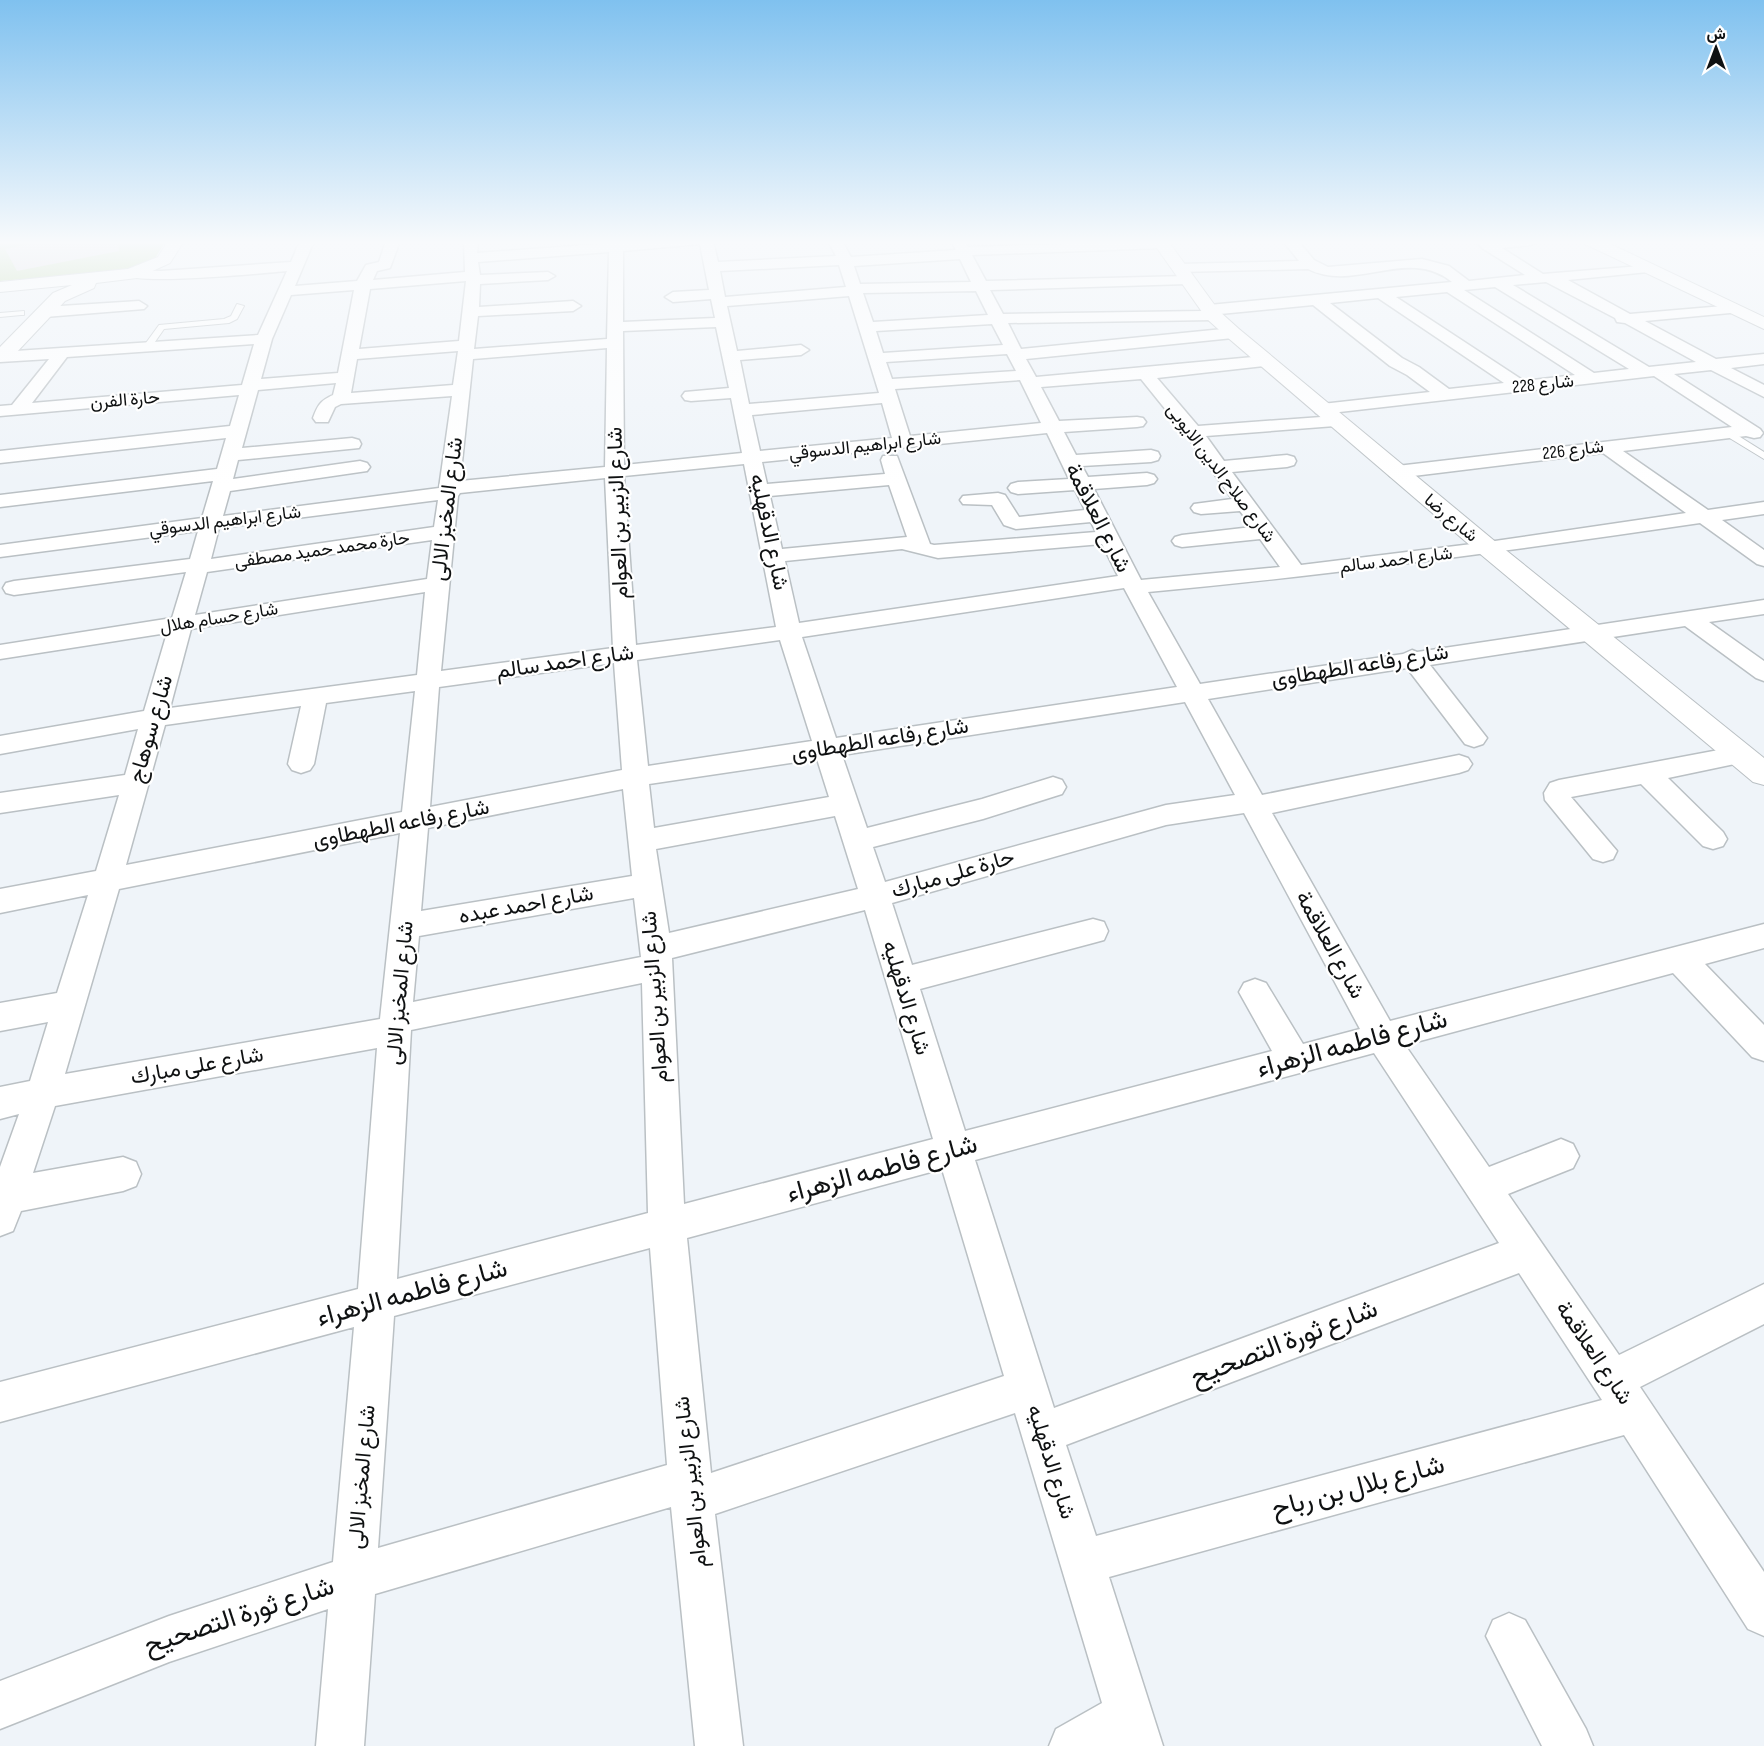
<svg xmlns="http://www.w3.org/2000/svg" width="1764" height="1746" font-family="'Sofia Sans Condensed',Vazirmatn,sans-serif">
	<rect width="100%" height="100%" fill="#eff4f9"/>
	<path fill="#b1d096" d="M0,241H166L152,263L128,271L0,281Z"/>
	<path fill="#dad4d9" d="M44,241H118L119,251L17,271L5,249Z"/>
	<g fill="none" stroke-linecap="round" stroke-linejoin="round">
		<defs>
			<path id="service" d="M237,304L244,306L237,319L229,323L164,329L150,349L143,347L159,325L224,319L231,316Z
				M24,311V315H21L0,317V313Z
				M1723,430H1729L1764,452V459L1723,434Z"/>
			<path id="minor" d="M300,241H314L295,286L357,281L366,265L379,262L386,241H400L390,268L377,271L373,280L465,272L464,241H478L477,253L642,241H713L718,262L836,256L828,241H842L851,257L956,250L951,241H965L968,247L1166,241L1169,244L1162,248L972,255L986,281L1187,276L1194,280L1187,284L990,290L1003,314L1202,311L1204,307L1209,305L1452,282C1408,246 1355,293 1308,269L1179,272L1172,268L1179,264L1299,261L1283,241H1298L1314,260L1328,267L1422,259L1449,266L1469,281L1525,275L1482,248L1475,241H1538L1531,245L1502,248L1543,274L1653,265L1655,268L1648,272L1568,280L1630,314L1735,305L1738,308L1735,311L1730,313L1645,321L1716,359L1764,354V364L1731,368L1764,385V397L1711,370L1674,374L1760,429L1763,433L1760,437L1754,438L1746,436L1623,451L1708,510L1764,502V514L1722,520L1764,550V566L1757,564L1700,523C1516,550 1333,575 1148,592L1200,684L1403,654L1412,650L1417,652L1764,600V614L1709,622L1764,661V681L1756,678L1685,626L1430,665L1487,738L1483,744L1474,747L1465,744L1407,668L1208,699L1262,795L1459,755L1468,758L1472,764L1468,770L1459,773L1272,813L1390,1021L1764,924V948L1705,964L1764,1025V1061L1752,1057L1673,973L1405,1045L1489,1167L1561,1139L1573,1144L1579,1156L1573,1168L1508,1194L1619,1355L1764,1284V1324L1640,1387L1764,1572V1636L1748,1629L1624,1435L1109,1577L1163,1746H1049L1056,1729L1102,1703L1015,1413L715,1514L743,1746H695L671,1507L375,1594L364,1746H316L328,1609L169,1662L0,1729V1681L169,1616L333,1562L354,1327L0,1422V1382L358,1289L377,1048L55,1106L33,1173L123,1157L136,1162L141,1174L136,1186L123,1191L21,1211L13,1231L0,1236V1167L19,1114L0,1119V1087L30,1081L48,1022L0,1031V1003L57,993L88,895L0,913V889L96,871L119,795L0,813V793L125,775L138,729L0,754V736L144,711L167,633L0,659V645L172,618L186,572L14,595L6,593L3,588L6,583L14,581L190,559L198,531L0,557V545L202,518L213,481L0,507V495L217,469L226,438L0,463V451L230,426L239,395L0,416V406L12,405L49,359L0,362V352L258,335L287,271C263,273 135,286 124,274L131,270L161,271L291,262ZM700,244L709,290L673,292L665,297L673,302L711,299L715,318L623,322V251ZM609,252L607,339L474,349L478,316L573,311L581,306L573,301L479,307L480,284L548,280L555,276L548,272L480,275L478,262ZM960,259L971,282L860,284L854,266ZM839,265L846,287L725,297L720,271ZM466,281L459,341L359,349L370,289ZM1546,282L1615,318L1617,322L1625,323L1696,362L1649,367L1513,285ZM1495,287L1629,369L1594,373L1464,290ZM354,290L338,373L261,379L272,339L291,295ZM976,291L988,315L873,322L863,293ZM1447,292L1575,375L1524,381L1396,297ZM849,296L879,393L749,404L740,360L801,355L809,350L801,345L737,351L727,306ZM1378,298L1504,383L1449,389L1419,367L1402,358L1330,303ZM1313,305L1390,366L1407,375L1430,392L1322,404L1316,405L1313,409L1316,413L1322,414L1654,376L1732,427L1397,466L1390,468L1387,472L1390,476L1397,478L1603,453L1686,513L1488,542L1301,565L1232,472L1287,467L1294,465L1296,461L1294,457L1287,455L1224,461L1206,436L1335,426L1341,425L1344,421L1341,417L1335,416L1198,426L1157,378L1264,366L1272,361L1270,357L1264,356L1036,377L1026,359L1233,338L1241,333L1239,330L1233,328L1021,349L1008,323L1213,320L1218,318L1220,314ZM992,324L1003,345L883,353L876,331ZM716,327L729,388L685,392L682,396L685,400L691,401L731,398L742,453L624,465L623,331ZM254,344L242,385L32,403L67,357ZM607,348L605,467L460,481L473,359ZM458,351L453,385L351,393L357,359ZM1007,354L1016,371L892,379L886,362ZM1141,379L1187,436L1232,499L1194,504L1191,508L1194,512L1201,514L1240,511L1252,527L1182,535L1175,537L1172,541L1175,545L1182,547L1260,539L1280,567L1141,580L1094,489L1147,485L1154,483L1157,479L1154,475L1147,473L1088,477L1082,466L1151,462L1158,460L1160,456L1158,452L1151,450L1076,455L1064,432L1137,427L1143,426L1146,422L1143,418L1137,417L1059,421L1041,387ZM1020,380L1041,423L910,436L895,389ZM336,383L333,395C320,401 318,405 313,418L316,422H328L335,407L341,404L452,396L439,488L223,516L230,491L367,471L370,467L367,463L360,461L233,479L238,460L359,448L361,444L359,440L352,438L242,448L258,390ZM882,403L892,438L760,451L752,415ZM1047,433L1069,479L1018,482L1011,484L1008,488L1011,492L1018,494L1075,490L1085,510L1019,517L1005,495L998,493L963,496L960,500L963,504L992,505L1004,525L1016,529L1091,522L1096,532L934,545L930,544L897,456H883L881,460L885,474L767,484L762,462ZM744,464L776,627L636,645L624,476ZM605,478L613,648L441,671L458,496L460,493ZM889,485L907,537L782,549L770,496ZM438,500L434,527L211,559L219,528ZM432,540L427,579L195,615L207,572ZM1102,544L1118,576L799,623L785,561L902,549L938,558ZM1124,588L1177,687L836,738L802,637ZM425,592L417,675L170,708L191,629ZM780,640L812,741L648,766L637,660ZM614,663L622,770L430,807L439,687ZM415,691L402,812L126,865L165,725L301,706L288,764L292,770L301,773L310,770L314,764L326,703ZM1185,702L1235,795L1166,805L885,882L873,847L983,819L1062,794L1066,787L1062,780L1053,777L982,799L867,828L842,755ZM817,759L829,797L654,828L649,784ZM623,789L632,876L421,911L428,828ZM1244,813L1360,1029L1303,1044L1266,983L1255,979L1244,983L1239,992L1272,1051L965,1131L920,989L1093,943L1104,940L1108,931L1104,922L1093,919L912,965L892,903L1166,825ZM835,816L858,889L669,933L656,849ZM400,833L380,1019L65,1074L119,889ZM634,898L641,957L413,1002L419,936ZM865,910L933,1139L684,1204L672,958ZM642,983L648,1213L397,1279L411,1030ZM1374,1053L1499,1243L1054,1408L975,1160ZM942,1169L1004,1376L711,1473L687,1238ZM650,1248L667,1465L378,1548L394,1316ZM1519,1273L1602,1400L1096,1536L1066,1445Z
				M139,301L147,306L144,309L45,317L37,312L45,307Z
				M1740,746L1749,749L1753,755L1749,761L1668,778L1723,832L1727,839L1723,846L1713,849L1703,846L1641,784L1571,797L1617,851L1613,859L1603,862L1593,859L1545,800L1544,793L1550,783L1559,780Z
				M1509,1613L1525,1620L1586,1729L1593,1746H1542L1486,1636L1493,1620Z"/>
			<path id="tertiary" d="M168,241H184L170,263L137,278L96,283L94,288L65,301L16,353L0,361V347L53,293L72,285L0,292V282L128,269L158,257Z
				M1152,241H1168L1219,311L1239,329L1497,543L1764,758V785L1753,782L1479,553L1227,337L1207,319Z
				M1583,241H1604L1764,317V329L1585,244Z"/>
		</defs>
		<use href="#service" stroke="#bac0c4" stroke-width="2"/>
		<use href="#minor" stroke="#bac0c4" stroke-width="3"/>
		<use href="#tertiary" stroke="#bac0c4" stroke-width="2"/>
		<use href="#service" fill="#fff" fill-rule="evenodd"/>
		<use href="#minor" fill="#fff" fill-rule="evenodd"/>
		<use href="#tertiary" fill="#fff" fill-rule="evenodd"/>
	</g>
	<linearGradient id="sky" x2="0" y2="1"><stop stop-color="#7fc1ef"/><stop offset="0.5" stop-color="#f8fafc"/><stop offset="1" stop-color="#f8fafc" stop-opacity="0"/></linearGradient>
	<rect width="1764" height="485" fill="url(#sky)"/>
	<g text-anchor="middle" dominant-baseline="central" stroke-width="4.5" stroke-linejoin="round" paint-order="stroke">
		<g font-size="18" fill="#0f1112" stroke="#fff">
			<text transform="translate(1543 384) rotate(-6)">شارع 228</text>
			<text transform="translate(125 400) rotate(-5)">حارة الفرن</text>
			<text transform="translate(865 446) rotate(-6)">شارع ابراهيم الدسوقي</text>
			<text transform="translate(1573 450) rotate(-7)">شارع 226</text>
			<text transform="translate(1221 473) rotate(53)">شارع صلاح الدين الايوبى</text>
			<text transform="translate(1451 518) rotate(40)">شارع رضا</text>
			<text transform="translate(225 521) rotate(-7)">شارع ابراهيم الدسوقي</text>
			<text transform="translate(322 550) rotate(-8)">حارة محمد حميد مصطفى</text>
			<text transform="translate(1396 560) rotate(-7)">شارع احمد سالم</text>
			<text transform="translate(219 618) rotate(-9)">شارع حسام هلال</text>
		</g>
		<g font-size="22" fill="#0f1112" stroke="#fff">
			<text transform="translate(447 509) rotate(-83)">شارع المخبز الالى</text>
			<text transform="translate(618 513) rotate(-92)">شارع الزبير بن العوام</text>
			<text transform="translate(1098 518) rotate(63)">شارع العلاقمة</text>
			<text transform="translate(769 532) rotate(78)">شارع الدقهليه</text>
			<text transform="translate(565 662) rotate(-8)">شارع احمد سالم</text>
			<text transform="translate(1360 666) rotate(-9)">شارع رفاعه الطهطاوى</text>
			<text transform="translate(151 729) rotate(-74)">شارع سوهاج</text>
			<text transform="translate(880 740) rotate(-9)">شارع رفاعه الطهطاوى</text>
			<text transform="translate(401 824) rotate(-11)">شارع رفاعه الطهطاوى</text>
			<text transform="translate(953 874) rotate(-16)">حارة على مبارك</text>
			<text transform="translate(526 905) rotate(-10)">شارع احمد عبده</text>
			<text transform="translate(1330 945) rotate(61)">شارع العلاقمة</text>
			<text transform="translate(400 993) rotate(-85)">شارع المخبز الالى</text>
			<text transform="translate(655 997) rotate(-94)">شارع الزبير بن العوام</text>
			<text transform="translate(906 998) rotate(73)">شارع الدقهليه</text>
			<text transform="translate(197 1066) rotate(-10)">شارع على مبارك</text>
			<text transform="translate(1594 1353) rotate(56)">شارع العلاقمة</text>
			<text transform="translate(1051 1462) rotate(73)">شارع الدقهليه</text>
			<text transform="translate(362 1477) rotate(-85)">شارع المخبز الالى</text>
			<text transform="translate(691 1482) rotate(-96)">شارع الزبير بن العوام</text>
		</g>
		<g font-size="27" fill="#0f1112" stroke="#fff">
			<text transform="translate(1352 1044) rotate(-15)">شارع فاطمه الزهراء</text>
			<text transform="translate(882 1169) rotate(-15)">شارع فاطمه الزهراء</text>
			<text transform="translate(412 1293) rotate(-15)">شارع فاطمه الزهراء</text>
			<text transform="translate(1284 1343) rotate(-21)">شارع ثورة التصحيح</text>
			<text transform="translate(1358 1487) rotate(-15)">شارع بلال بن رباح</text>
			<text transform="translate(239 1616) rotate(-18)">شارع ثورة التصحيح</text>
		</g>
	</g>
	<g transform="translate(1716 48)" stroke="#ffffff" stroke-width="4.5" paint-order="stroke">
	<path d="M0-4.5L10 22L0 15L-10 22Z" fill="#0f1112"/>
	<text y="-9" font-size="16" font-weight="bold" text-anchor="middle" fill="#0f1112">ش</text>
	</g>
</svg>
